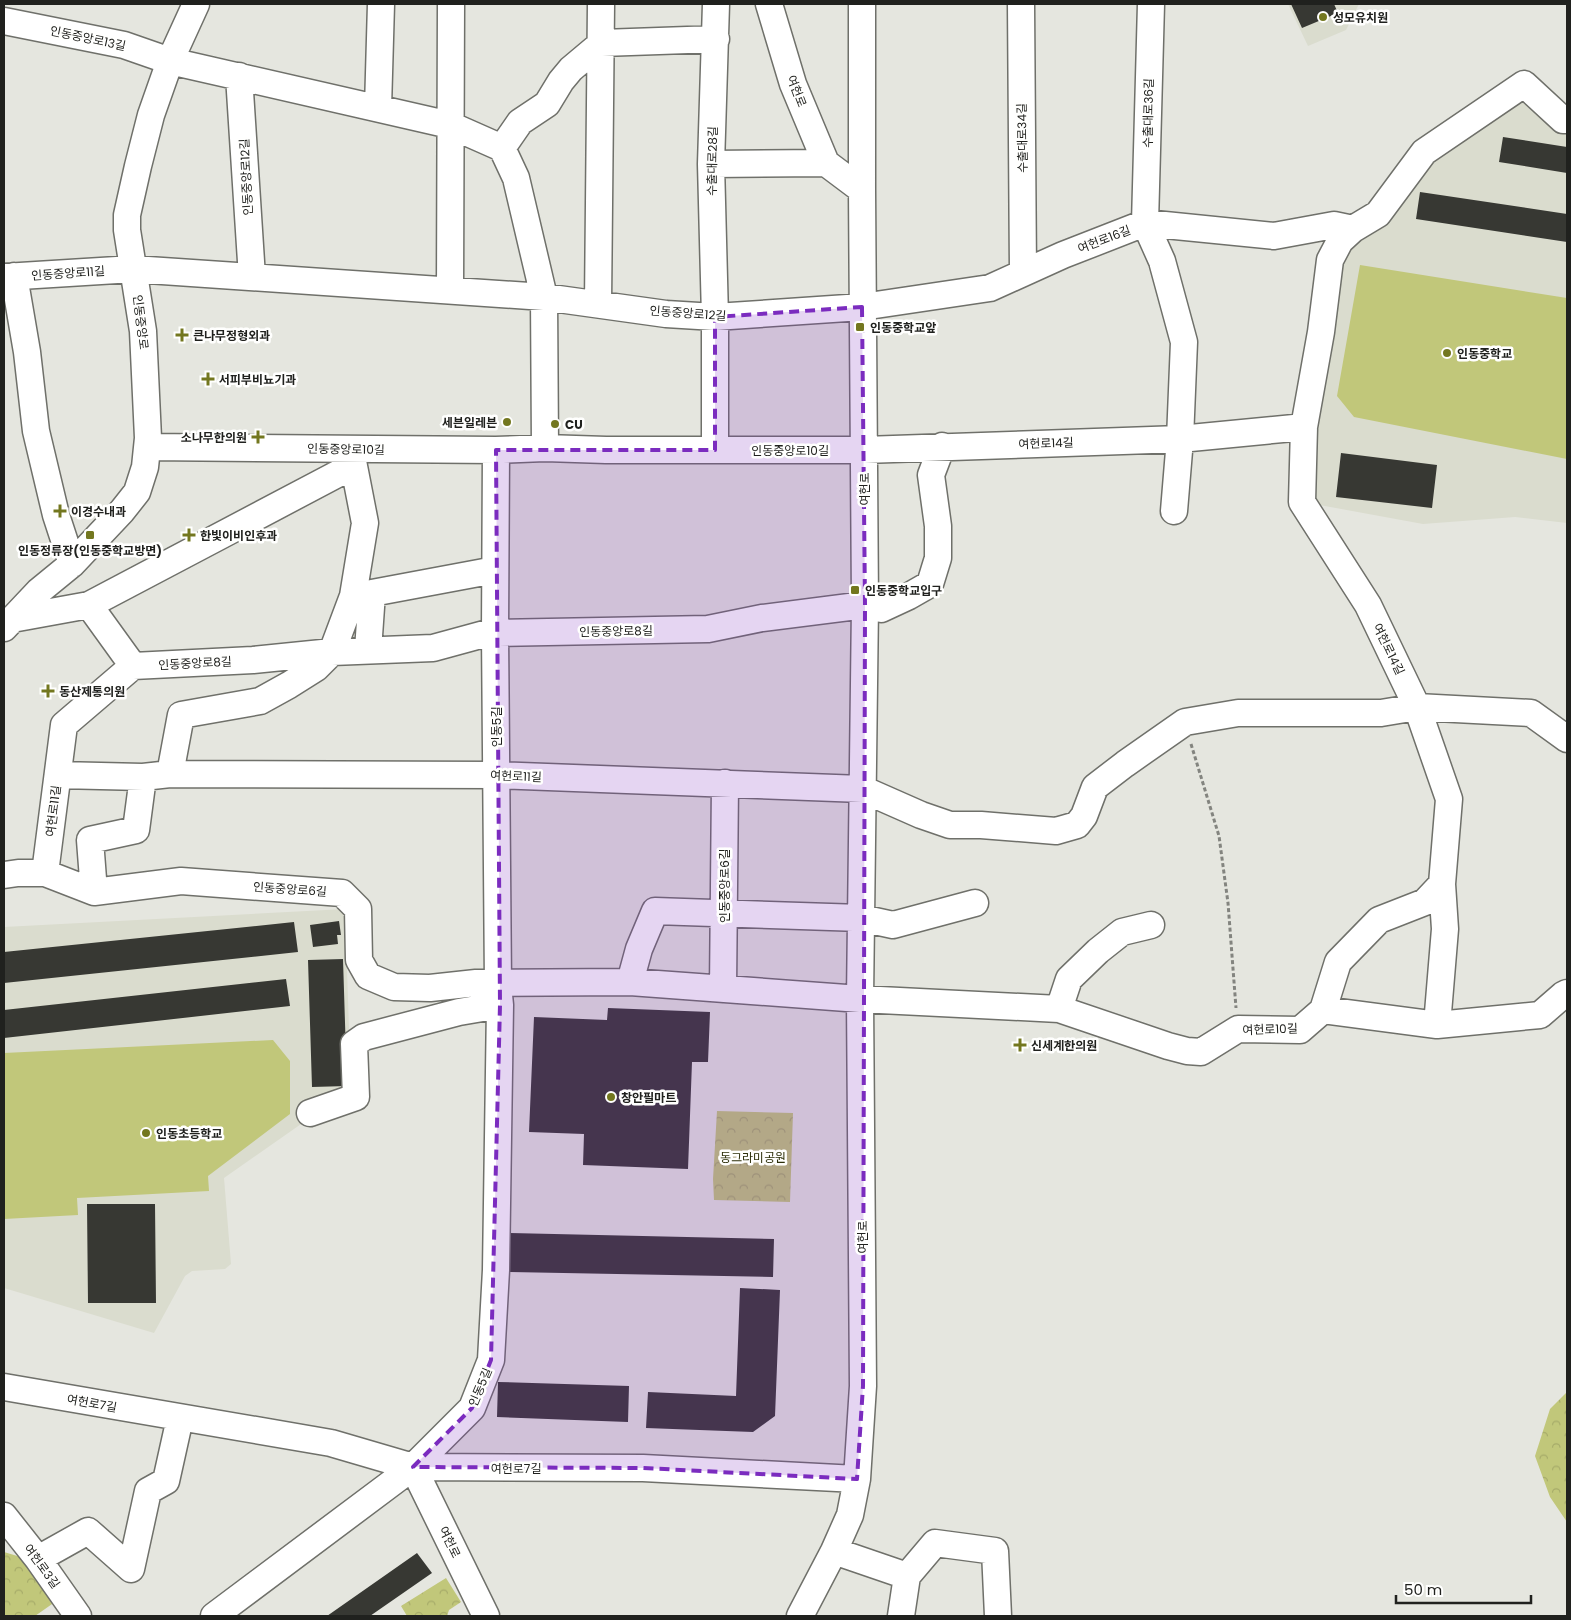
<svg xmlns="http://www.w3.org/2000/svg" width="1571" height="1620" font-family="Poppins,'Noto Sans KR',sans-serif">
	<defs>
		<pattern id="forest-crowns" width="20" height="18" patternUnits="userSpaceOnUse" patternTransform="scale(1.25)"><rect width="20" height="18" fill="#c1c77a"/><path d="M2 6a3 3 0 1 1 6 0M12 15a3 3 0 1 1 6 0" fill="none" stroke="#a6ab69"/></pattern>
	</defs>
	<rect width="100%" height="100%" fill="#e5e6df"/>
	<path fill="#dadcce" d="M1288,4H1359L1346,30L1308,46Z
		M1524,96L1567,133V523L1515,517L1423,524L1314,504V434L1346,247L1373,233L1396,207L1427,159Z
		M345,909L351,1089L224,1178L231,1264L225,1269L192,1271L185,1276L154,1333L4,1288V927Z"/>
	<path fill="#c1c77a" d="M1360,265L1567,298V459L1354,417L1337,396Z
		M273,1040L290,1061V1114L208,1176L209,1191L77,1198L78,1215L4,1219V1053Z"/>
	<path fill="url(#forest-crowns)" d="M717,1111L793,1113L790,1202L714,1200L713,1179Z
		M1567,1392V1522L1550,1497L1535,1456L1550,1409Z
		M4,1552L24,1558L55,1602L35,1616H4Z
		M446,1578L461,1602L449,1610L447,1616H407L401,1606Z"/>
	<path fill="#373833" d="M1291,4H1334L1338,13L1302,28Z
		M1503,137L1567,147V173L1499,162Z
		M1420,192L1567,214V242L1416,219Z
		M1341,453L1437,465L1432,508L1336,497Z
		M339,921L341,935H337L338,944L313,947L310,925Z
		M294,922L298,952L4,983V952Z
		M343,959L347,1086L312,1087L308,960Z
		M286,979L290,1006L4,1038V1010Z
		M608,1008L710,1012L708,1062H692L688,1169L583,1165L584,1134L529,1132L534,1017L607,1020Z
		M87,1204H155L156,1303H88Z
		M510,1233L774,1239L773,1277L510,1272Z
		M740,1288L780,1290L775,1416L753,1432L646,1428L648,1392L736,1396Z
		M498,1382L629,1386L628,1422L497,1417Z
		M417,1553L432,1573L370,1616H327Z"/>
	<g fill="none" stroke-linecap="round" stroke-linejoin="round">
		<defs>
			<path id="minor" d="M769,4L793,84L826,163L862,190
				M1021,4L1023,273
				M1151,4L1145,223L1162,261L1184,342L1180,439L1174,511
				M4,21L124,45L170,61L450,125L502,148
				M239,76L252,277
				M378,108L381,4
				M502,148L516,178L544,297L545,448
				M502,148L520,122L547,104L561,81L571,69L602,43L716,39
				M711,164L826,163
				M14,276L27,352L36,431L56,515L72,564
				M4,277L133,269L544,297L666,314L715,317L862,307L990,288L1063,255L1145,223L1274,236L1334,225L1353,229
				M450,290L451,4
				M598,304L601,4
				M1304,427L1321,332L1330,260L1340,241L1353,229L1378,214L1424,152L1524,84L1563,120H1567
				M147,447L496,450L545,448L606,450H864L1180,439L1304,427L1302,502L1368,605L1417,707L1449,799L1442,884L1445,929L1437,1025
				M715,450V317L711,164L716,4
				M89,605L133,666L253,660L332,652L433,648L488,633L708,629L762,618L865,605L881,609L909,596L930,584L938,558V526L931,475L942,446
				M12,619L89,605L345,470L356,449
				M4,628L39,591L72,564L122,511L137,492L145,467L148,438L143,331L127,230V215L138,166L151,115L170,61L196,4
				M368,650L372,593L495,570
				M170,774L181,715L260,701L289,685L316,668L332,652L353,596L365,523L352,456
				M58,775L143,777L170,774L496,775L862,789L921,815L950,825H981L1056,831L1077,825L1084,816L1095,787L1125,764L1185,722L1238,713H1381L1417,707L1531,713L1567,739
				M45,873L64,725L133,666
				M4,875L18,873H45L94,892L181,881L342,893L358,909L359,960L368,976L394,987L430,988L476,983L630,982L860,999L1059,1009L1168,1046L1187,1051L1201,1052L1238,1029L1300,1030L1323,1010L1437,1025L1540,1015L1563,995L1567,993
				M94,892L90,840L136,830L143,777
				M630,982L639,949L655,911L861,918L893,925L975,903
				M723,989L725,783
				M1059,1009L1069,979L1098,951L1122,932L1151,925
				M1323,1010L1338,962L1379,920L1425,902L1442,884
				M310,1113L356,1097L354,1044L364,1037L459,1012L500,1005
				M4,1387L331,1443L413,1467L643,1468L857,1479
				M413,1467L486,1616
				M4,1516L38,1559L78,1616
				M834,1551L907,1576L901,1616
				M38,1559L88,1531L131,1569L148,1491L166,1481L180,1418
				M907,1576L935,1543L995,1551L998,1616
				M214,1616L413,1467L472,1408L491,1360L496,1270L500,1005L498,985L495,633L496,450
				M800,1616L834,1551L850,1515L857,1479L863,1386L860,999L865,605L862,190V4"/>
		</defs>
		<use href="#minor" stroke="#6f706a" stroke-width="29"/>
		<path stroke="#83847f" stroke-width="3" stroke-dasharray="4 2.5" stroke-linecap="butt" d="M1191,744L1219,836L1228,903L1236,1008"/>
		<use href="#minor" stroke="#fff" stroke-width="26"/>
	</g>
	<path fill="#7b2cbf" fill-opacity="0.2" stroke="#7b2cbf" stroke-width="4" stroke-dasharray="10 6" stroke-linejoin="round" d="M862,307L865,605L863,1386L857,1479L643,1468L413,1467L472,1408L491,1360L500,1005L496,450H715V317Z"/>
	<g fill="#73771f" stroke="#fffffe" stroke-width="2">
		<circle cx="1323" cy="17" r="5"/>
		<rect x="855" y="322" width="10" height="10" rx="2.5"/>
		<path d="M179.5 327.5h5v5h5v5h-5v5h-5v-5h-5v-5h5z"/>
		<circle cx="1447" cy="353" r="5"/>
		<path d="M205.5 371.5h5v5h5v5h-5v5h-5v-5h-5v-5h5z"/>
		<circle cx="507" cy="422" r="5"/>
		<circle cx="555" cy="424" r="5"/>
		<path d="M255.5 429.5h5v5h5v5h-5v5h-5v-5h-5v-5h5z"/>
		<path d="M57.5 503.5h5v5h5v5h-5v5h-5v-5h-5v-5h5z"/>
		<rect x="85" y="530" width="10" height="10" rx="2.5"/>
		<path d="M186.5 527.5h5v5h5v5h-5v5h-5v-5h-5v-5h5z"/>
		<rect x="850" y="585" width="10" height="10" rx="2.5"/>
		<path d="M45.5 683.5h5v5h5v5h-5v5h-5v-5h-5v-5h5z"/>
		<path d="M1017.5 1037.5h5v5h5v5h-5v5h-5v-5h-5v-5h5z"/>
		<circle cx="611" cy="1097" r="5"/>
		<circle cx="146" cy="1133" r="5"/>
	</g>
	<g text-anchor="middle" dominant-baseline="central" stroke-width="5" stroke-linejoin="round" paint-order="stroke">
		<g font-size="12" font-weight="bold" fill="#20211e" stroke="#fffffe" text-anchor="start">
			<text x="1333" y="17">성모유치원</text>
			<text x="870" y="327">인동중학교앞</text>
			<text x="193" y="335">큰나무정형외과</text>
			<text x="1457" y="353">인동중학교</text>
			<text x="219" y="379">서피부비뇨기과</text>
			<text x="497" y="422" text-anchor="end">세븐일레븐</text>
			<text x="565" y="424">CU</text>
			<text x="247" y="437" text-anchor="end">소나무한의원</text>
			<text x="71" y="511">이경수내과</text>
			<text x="200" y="535">한빛이비인후과</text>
			<text x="90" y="550" text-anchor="middle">인동정류장(인동중학교방면)</text>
			<text x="865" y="590">인동중학교입구</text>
			<text x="59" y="691">동산제통의원</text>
			<text x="1031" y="1045">신세계한의원</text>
			<text x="621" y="1097">창안필마트</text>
			<text x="156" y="1133">인동초등학교</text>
		</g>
		<g font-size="12" fill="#20211e" stroke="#fffffe">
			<text transform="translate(88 38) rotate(12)">인동중앙로13길</text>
			<text transform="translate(797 91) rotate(69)">여헌로</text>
			<text transform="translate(1148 113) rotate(-89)">수출대로36길</text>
			<text transform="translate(1022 138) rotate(-91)">수출대로34길</text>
			<text transform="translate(712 161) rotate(-89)">수출대로28길</text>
			<text transform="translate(246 177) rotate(-93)">인동중앙로12길</text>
			<text transform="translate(1104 239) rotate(-21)">여헌로16길</text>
			<text transform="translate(68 273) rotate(-4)">인동중앙로11길</text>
			<text transform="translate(688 313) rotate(4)">인동중앙로12길</text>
			<text transform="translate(141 322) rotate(83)">인동중앙로</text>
			<text transform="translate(1046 443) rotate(-2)">여헌로14길</text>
			<text transform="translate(346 449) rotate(1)">인동중앙로10길</text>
			<text x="790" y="450">인동중앙로10길</text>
			<text transform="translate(864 489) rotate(-90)">여헌로</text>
			<text transform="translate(616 631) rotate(-1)">인동중앙로8길</text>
			<text transform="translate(1389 649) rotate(64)">여헌로14길</text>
			<text transform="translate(195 663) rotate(-3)">인동중앙로8길</text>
			<text transform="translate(496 727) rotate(-90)">인동5길</text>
			<text transform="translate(516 776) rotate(2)">여헌로11길</text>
			<text transform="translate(53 811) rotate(-83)">여헌로11길</text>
			<text transform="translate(724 886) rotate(-90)">인동중앙로6길</text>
			<text transform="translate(290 889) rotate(4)">인동중앙로6길</text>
			<text transform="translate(1270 1029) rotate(-2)">여헌로10길</text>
			<text transform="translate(862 1237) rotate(-90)">여헌로</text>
			<text transform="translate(480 1387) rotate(-67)">인동5길</text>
			<text transform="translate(92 1403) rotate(10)">여헌로7길</text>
			<text x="516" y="1468">여헌로7길</text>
			<text transform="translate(450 1542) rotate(64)">여헌로</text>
			<text transform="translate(42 1566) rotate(54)">여헌로3길</text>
		</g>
		<g font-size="12" fill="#2d2f09" stroke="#fffffe">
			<text x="753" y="1157">동그라미공원</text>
		</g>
	</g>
	<rect width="1571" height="1620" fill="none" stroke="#20211e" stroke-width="10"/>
	<path d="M1396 1595v8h135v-8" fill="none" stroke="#20211e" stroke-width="2.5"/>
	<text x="1404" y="1595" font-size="15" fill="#20211e" stroke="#fffffe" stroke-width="4" paint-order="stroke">50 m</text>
</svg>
